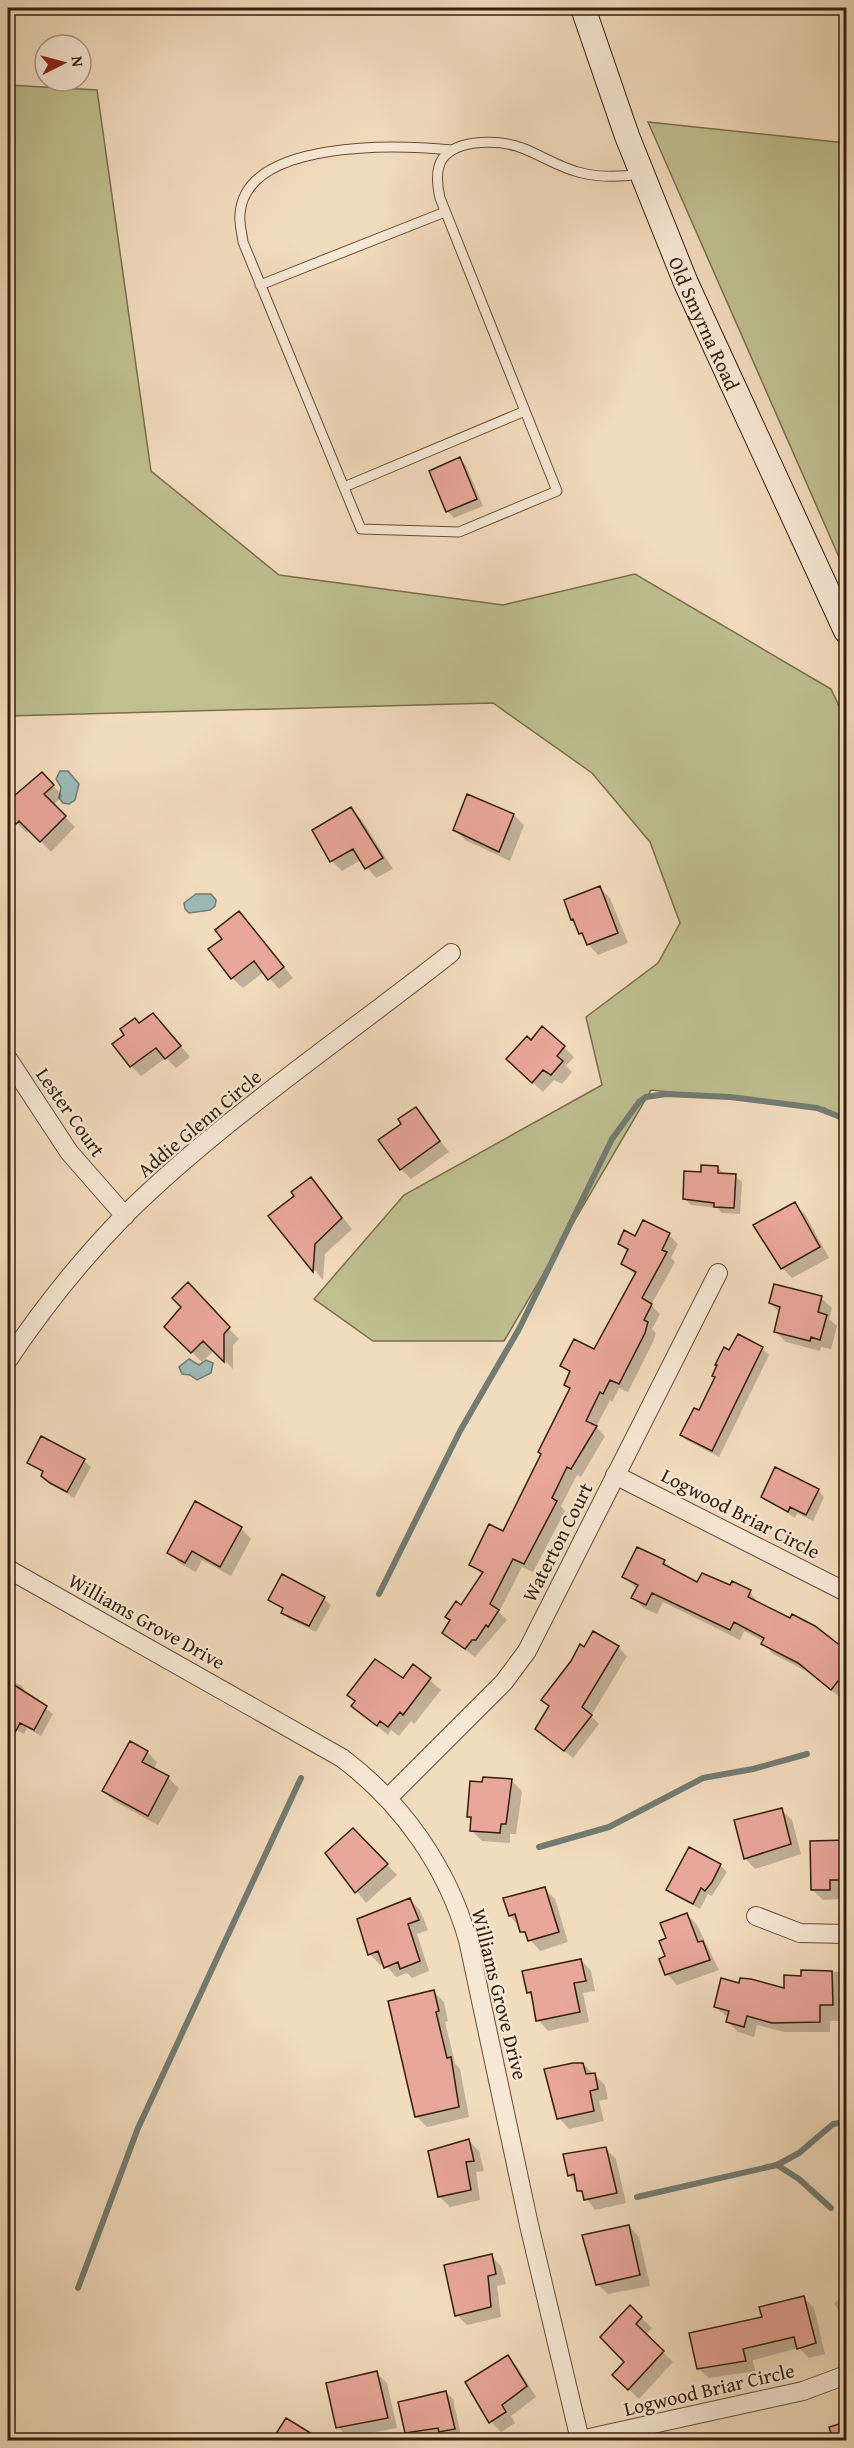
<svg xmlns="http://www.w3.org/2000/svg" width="854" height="2448" font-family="'Gentium Book Plus',serif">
	<rect width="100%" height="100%" fill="#f2dcbe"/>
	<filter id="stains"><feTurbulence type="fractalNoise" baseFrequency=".00333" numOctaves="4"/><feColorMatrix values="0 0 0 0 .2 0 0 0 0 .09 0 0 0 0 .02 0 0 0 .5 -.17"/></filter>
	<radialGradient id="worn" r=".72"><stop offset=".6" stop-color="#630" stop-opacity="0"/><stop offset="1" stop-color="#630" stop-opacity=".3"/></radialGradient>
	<path fill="#bfbf8f" stroke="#7a6f4e" stroke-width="1.5" d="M8,85L97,90L151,471L279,575L503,605L635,574L831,689L846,721V1125L825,1108L651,1090L504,1341H373L314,1299L404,1195L602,1085L586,1017L658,963L680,923L650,842L592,773L493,703L8,716Z
		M648,122L846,143V573Z"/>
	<path fill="#9cbab8" stroke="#727c73" stroke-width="1.5" d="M60,771H68L79,784L75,800L69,804L63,803L59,798L61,787L56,779Z
		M196,894H211L216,900L215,906L210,910L189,913L185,909L184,903Z
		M189,1359L199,1365L206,1360L213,1363L211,1373L197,1380L190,1375L182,1374L179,1367Z"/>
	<path fill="#0003" d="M460,459L466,466L483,506L454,518L447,511Z
		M42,774L63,796L53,805L75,827L51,852L30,830L27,833L8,814V804Z
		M468,796L514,815L524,825L510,861L465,840L455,829Z
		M351,809L361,819L393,869L376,878L361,860L342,871L332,861L314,831Z
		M600,888L610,898L628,943L598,955L588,944L573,919Z
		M239,913L293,978L279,989L264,972L243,988L232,978L224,939Z
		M140,1025H163L190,1057L176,1068L166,1058L141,1076L131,1066Z
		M531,1042L564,1047L574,1057L566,1066L572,1072L562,1084L554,1080L543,1092L518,1069Z
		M416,1109L449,1152L411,1179L401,1169Z
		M718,1168L725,1175L735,1176L742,1182L740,1214L722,1213L717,1208L691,1205L684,1198L702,1174Z
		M311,1179L352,1229L325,1254L323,1280L270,1216L296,1196Z
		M794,1204L805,1214L829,1258L792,1278L782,1268Z
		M669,1235L678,1244L671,1258L675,1262L651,1305L660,1314L652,1329L656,1333L653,1342L628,1392L619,1388L612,1402L610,1400L596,1427L605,1436L581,1477L577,1475L561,1506L565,1511L533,1572L522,1567L499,1612L507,1620L475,1657L444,1633L483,1575L470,1564L504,1533L543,1454L571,1389L565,1384L571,1374L562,1365L594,1351L636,1275L622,1264L628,1252L619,1244L636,1238Z
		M821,1298L832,1308L829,1319L837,1326L831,1349L821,1347L820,1351L786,1342L775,1331L780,1313L770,1303Z
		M212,1312L239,1339L233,1345V1369L214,1350L202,1362L166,1327Z
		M738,1336L762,1348L769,1355L719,1457L688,1441L681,1435L699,1412Z
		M84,1461L91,1467L74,1498L49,1483L42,1476L44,1473L29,1462Z
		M818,1490L824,1497L813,1521L797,1513L795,1518L762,1496Z
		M241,1528L251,1539L231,1576L202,1560L196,1572L179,1563L169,1552Z
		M664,1561L675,1572L698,1584L750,1592L759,1604L846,1649V1693L842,1699L810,1673L773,1654L763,1641L744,1631L740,1640L663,1602L657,1614L643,1608L633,1597L637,1589L624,1577Z
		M270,1599H324L331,1605L316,1632L289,1619L283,1612L284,1610Z
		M618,1647L627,1656L591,1716L599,1724L573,1758L537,1728L584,1649Z
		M414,1666L441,1690L414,1724L411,1721L399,1736L391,1730L388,1735L353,1706L403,1680Z
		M8,1679L22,1686L27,1695L53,1714L41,1736L27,1728L24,1734L8,1725Z
		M147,1752L157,1762L153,1770L168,1778L179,1788L158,1825L114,1801L104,1791Z
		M512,1781L522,1791L516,1834H510V1843L482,1841L471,1830L472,1820L469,1816Z
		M782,1810L792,1820L801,1854L755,1869L745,1858Z
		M353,1830L397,1875L366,1903L327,1854Z
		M812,1842H846V1890H840V1899L823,1900L812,1889Z
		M720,1865L727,1872L712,1896L708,1894L700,1909L675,1896L668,1889Z
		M545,1889L555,1899L568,1942L540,1951L510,1916Z
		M410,1900L420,1910L428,1930L417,1934L429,1971L412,1978L407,1973L396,1977L384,1963L380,1965L370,1954Z
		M687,1914L697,1925L719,1970L677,1985L667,1974L661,1959L667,1957L668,1939Z
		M581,1960L591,1971L595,1991L583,1993L589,2022L548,2031L538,2020L533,1997L528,1992Z
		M803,1971L846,1972V2021H830V2032H784L757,2025L754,2037L738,2032L728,2022L729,2018L715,2007L740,1985L785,1990L803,1977Z
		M434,1992L444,2002L448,2021L445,2022L455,2063L460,2069L469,2117L427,2127L417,2117L389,2002Z
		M583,2064L605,2085L608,2099L599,2101L604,2121L569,2129L559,2118Z
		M469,2141L479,2151L484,2171L476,2172L480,2200L450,2207L439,2196Z
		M606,2149L616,2159L626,2203L595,2210L569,2175Z
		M629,2226L639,2237L650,2286L608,2294L597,2284L584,2236Z
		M491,2256L501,2266L506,2284L497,2286L501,2317L467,2325L457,2315Z
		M846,2295V2323L834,2303Z
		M803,2297L814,2308L825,2354L809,2358L799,2348L753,2360L755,2371L709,2378L698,2368Z
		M630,2307L652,2328L645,2335L673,2362L639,2399L614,2375L626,2362Z
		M508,2357L518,2368L536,2397L511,2416L515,2423L501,2432L491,2422Z
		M376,2373L387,2383L397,2428L348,2437L338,2427Z
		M446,2393L453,2399L461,2436L447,2438L443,2434L413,2439L406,2432Z
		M286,2420L320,2440H273Z
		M846,2424V2440H825L834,2438L831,2428Z"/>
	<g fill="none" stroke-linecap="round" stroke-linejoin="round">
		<path stroke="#727c73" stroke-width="6" d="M379,1594L460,1431L519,1329L612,1139L639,1102L646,1097L666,1094L730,1097L817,1108L846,1119
			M539,1847L609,1827L703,1778L753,1769L807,1754
			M777,2165L799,2179L831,2208
			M637,2197L777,2165L799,2153L833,2124L846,2122
			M78,2288L138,2128L301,1778"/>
	</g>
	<path fill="#e9a69a" stroke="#341f0c" stroke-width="1.5" d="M460,457L477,499L446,512L429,471Z
		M42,772L54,785L44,794L66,816L40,842L19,821L16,824L8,816V801Z
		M467,794L514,814L499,852L453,830Z
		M351,807L383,858L365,869L353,849L330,862L312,830Z
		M600,886L618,933L587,945L582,933L579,934L573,919L571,920L564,900Z
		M239,911L284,967L268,980L254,961L231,979L208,949L222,939L215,930Z
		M153,1013L181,1046L165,1059L156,1048L130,1067L112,1044L124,1035L120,1029L135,1018L139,1023Z
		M542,1026L565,1046L557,1056L563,1061L551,1075L543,1070L532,1083L506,1059L527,1036L531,1040Z
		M416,1107L440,1141L400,1170L378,1140L401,1124L398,1119Z
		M701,1165L718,1166V1173L736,1174L734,1208L714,1207V1203L683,1199L684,1171L701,1172Z
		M311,1177L342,1218L315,1244L313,1272L268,1216L294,1196L291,1192Z
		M795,1202L820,1247L781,1269L753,1225Z
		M643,1220L670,1233L662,1250L667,1252L642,1298L652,1304L644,1320L648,1322L645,1333L619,1384L610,1380L603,1394L600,1392L586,1421L597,1426L571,1469L567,1467L552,1498L557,1501L524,1564L513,1559L490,1604L499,1610L488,1627L486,1625L476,1640H472L465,1649L442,1633L450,1620L445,1617L456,1601L461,1605L483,1572L469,1565L489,1524L503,1531L541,1454L538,1452L570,1388L564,1385L570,1371L560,1366L574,1339L594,1349L636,1272L621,1264L628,1249L618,1244L624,1230L635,1236Z
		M188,1282L230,1327L224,1334V1362L203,1341L191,1353L164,1327L181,1307L172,1298Z
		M774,1284L822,1296L818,1312L827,1315L820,1340L811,1337L810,1341L774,1332L780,1307L769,1303Z
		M738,1334L763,1347L712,1451L680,1435L694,1408L699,1410L715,1377L712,1376L717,1365H715L724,1347L729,1350Z
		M41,1436L85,1459L67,1492L50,1483L41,1476L43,1471L27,1463Z
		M775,1467L819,1489L806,1515L790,1507L788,1512L761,1497Z
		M195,1501L242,1527L220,1567L192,1551L185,1563L167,1553Z
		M637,1547L665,1560L663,1564L697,1582L702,1573L730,1585L732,1581L751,1590L748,1597L790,1618L792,1614L815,1626L846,1650V1687L838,1681L831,1690L798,1663L761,1644L764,1638L734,1622L730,1630L652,1593L646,1605L631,1598L638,1585L622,1577Z
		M282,1574L325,1597L309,1626L281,1613L283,1608L268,1600Z
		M593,1631L619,1646L582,1707L592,1715L564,1751L535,1729L549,1706L541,1700L571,1661L580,1644L584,1647Z
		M375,1659L403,1678L413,1664L431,1678L403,1715L400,1712L388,1727L380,1721L377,1726L351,1706L355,1701L347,1695Z
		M8,1681L47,1706L34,1730L20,1723L8,1746Z
		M130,1741L148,1751L142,1762L169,1776L148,1816L102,1791Z
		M483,1777L512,1779L506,1824H501L500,1833L470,1831L471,1817H467L470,1781L482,1782Z
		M782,1808L791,1844L744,1859L734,1820Z
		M353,1828L388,1864L355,1893L325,1853Z
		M846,1840V1880H830V1890H811L810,1841Z
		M689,1847L721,1864L712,1882L705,1891L701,1888L693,1904L666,1890Z
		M545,1887L559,1932L528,1941L525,1932H520L515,1914L509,1916L503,1898Z
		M410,1898L419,1920L408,1924L420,1961L400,1969L398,1962L384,1968L378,1951L368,1955L357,1919Z
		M687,1913L698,1942L703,1941L710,1960L665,1975L659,1959L665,1956L659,1941L666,1938L660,1923Z
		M581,1959L586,1981L574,1983L580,2012L536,2021L531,1992L527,1993L522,1971Z
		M801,1970L832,1971L833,2005H820V2022L772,2023L747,2016L744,2027L726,2022L729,2011L714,2007L721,1978L739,1983L740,1978L751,1979L784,1988V1975L801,1976Z
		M434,1990L439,2011L436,2012L447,2058L451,2057L459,2107L415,2117L388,2001Z
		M573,2063H583L586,2074L595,2073L598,2089L590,2091L594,2111L557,2119L544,2069Z
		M469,2139L474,2161L466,2162L471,2190L438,2197L428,2151Z
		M606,2147L617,2193L584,2200L582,2191H577L574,2174L568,2176L563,2154Z
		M629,2225L640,2275L596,2285L582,2235Z
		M492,2254L496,2274L488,2276L491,2307L455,2316L444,2265Z
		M804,2296L816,2343L797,2349L794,2337L743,2349L746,2361L697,2369L689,2333L762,2317L759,2307Z
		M630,2305L642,2317L636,2324L664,2351L628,2390L612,2375L624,2362L600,2337Z
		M508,2355L527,2386L502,2405L506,2412L489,2423L465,2382Z
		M377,2371L388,2418L336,2428L326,2383Z
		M446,2391L455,2429L439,2432L438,2428L405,2433L398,2402Z
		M286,2418L322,2440H272Z
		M846,2422V2440H833L829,2427Z"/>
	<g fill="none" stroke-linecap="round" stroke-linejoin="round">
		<defs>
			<path id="lane" d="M452,150C400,145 246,138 240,214C239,224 242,233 243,242L361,529L459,532L557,491L440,198C437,185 435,169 443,158C459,138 501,140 522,148C543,156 560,168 582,173C602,178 621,177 641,174
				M260,285L445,212
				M344,487L525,411"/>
			<path id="street" d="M8,1059L69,1152L125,1216
				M8,1360C42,1309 82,1259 125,1215C221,1120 345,1037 451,953
				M615,1475L846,1592
				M8,1569L342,1758C403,1804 447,1867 468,1940L529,2225L580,2440
				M388,1798L504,1682L527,1651L718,1273
				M756,1916L800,1933L846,1934
				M580,2440L803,2391L846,2375"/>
			<g id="secondary">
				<path id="s1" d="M583,8L627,136L686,283L846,631"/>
			</g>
		</defs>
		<use href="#lane" stroke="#644e38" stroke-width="11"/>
		<use href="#street" stroke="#644e38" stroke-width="20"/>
		<use href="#secondary" stroke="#341f0c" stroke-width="26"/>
		<use href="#lane" stroke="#f7e8d5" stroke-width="9"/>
		<use href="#street" stroke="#f7e8d5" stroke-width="18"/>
		<use href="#secondary" stroke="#f7e8d5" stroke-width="24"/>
	</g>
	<g text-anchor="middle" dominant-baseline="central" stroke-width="4.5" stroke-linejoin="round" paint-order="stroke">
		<g font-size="20" fill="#341f0c" stroke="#f7e8d5">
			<text stroke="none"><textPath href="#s1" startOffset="338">Old Smyrna Road</textPath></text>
			<text transform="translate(71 1112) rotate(55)">Lester Court</text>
			<text transform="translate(199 1123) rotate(-40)">Addie Glenn Circle</text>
			<text transform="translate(741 1513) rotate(27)">Logwood Briar Circle</text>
			<text transform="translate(557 1542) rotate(-63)">Waterton Court</text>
			<text transform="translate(147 1621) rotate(29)">Williams Grove Drive</text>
			<text transform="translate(500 1994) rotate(76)">Williams Grove Drive</text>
			<text transform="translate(709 2389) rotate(-13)">Logwood Briar Circle</text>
		</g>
	</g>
	<rect width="854" height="2448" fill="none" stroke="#f2dcbe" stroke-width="30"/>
	<rect x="9" y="9" width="836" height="2430" fill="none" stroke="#341f0c" stroke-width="3"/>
	<rect x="15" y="15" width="824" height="2418" fill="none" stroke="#341f0c" stroke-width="1.5"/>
	<g transform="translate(63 63) rotate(84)"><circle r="28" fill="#f7e8d5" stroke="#a99885" stroke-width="1.5"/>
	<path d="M0-4.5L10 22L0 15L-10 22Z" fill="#8f2418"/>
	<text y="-9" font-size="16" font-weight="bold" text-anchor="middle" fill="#341f0c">N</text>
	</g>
	<rect width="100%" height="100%" filter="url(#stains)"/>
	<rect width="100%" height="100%" fill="url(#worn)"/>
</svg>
